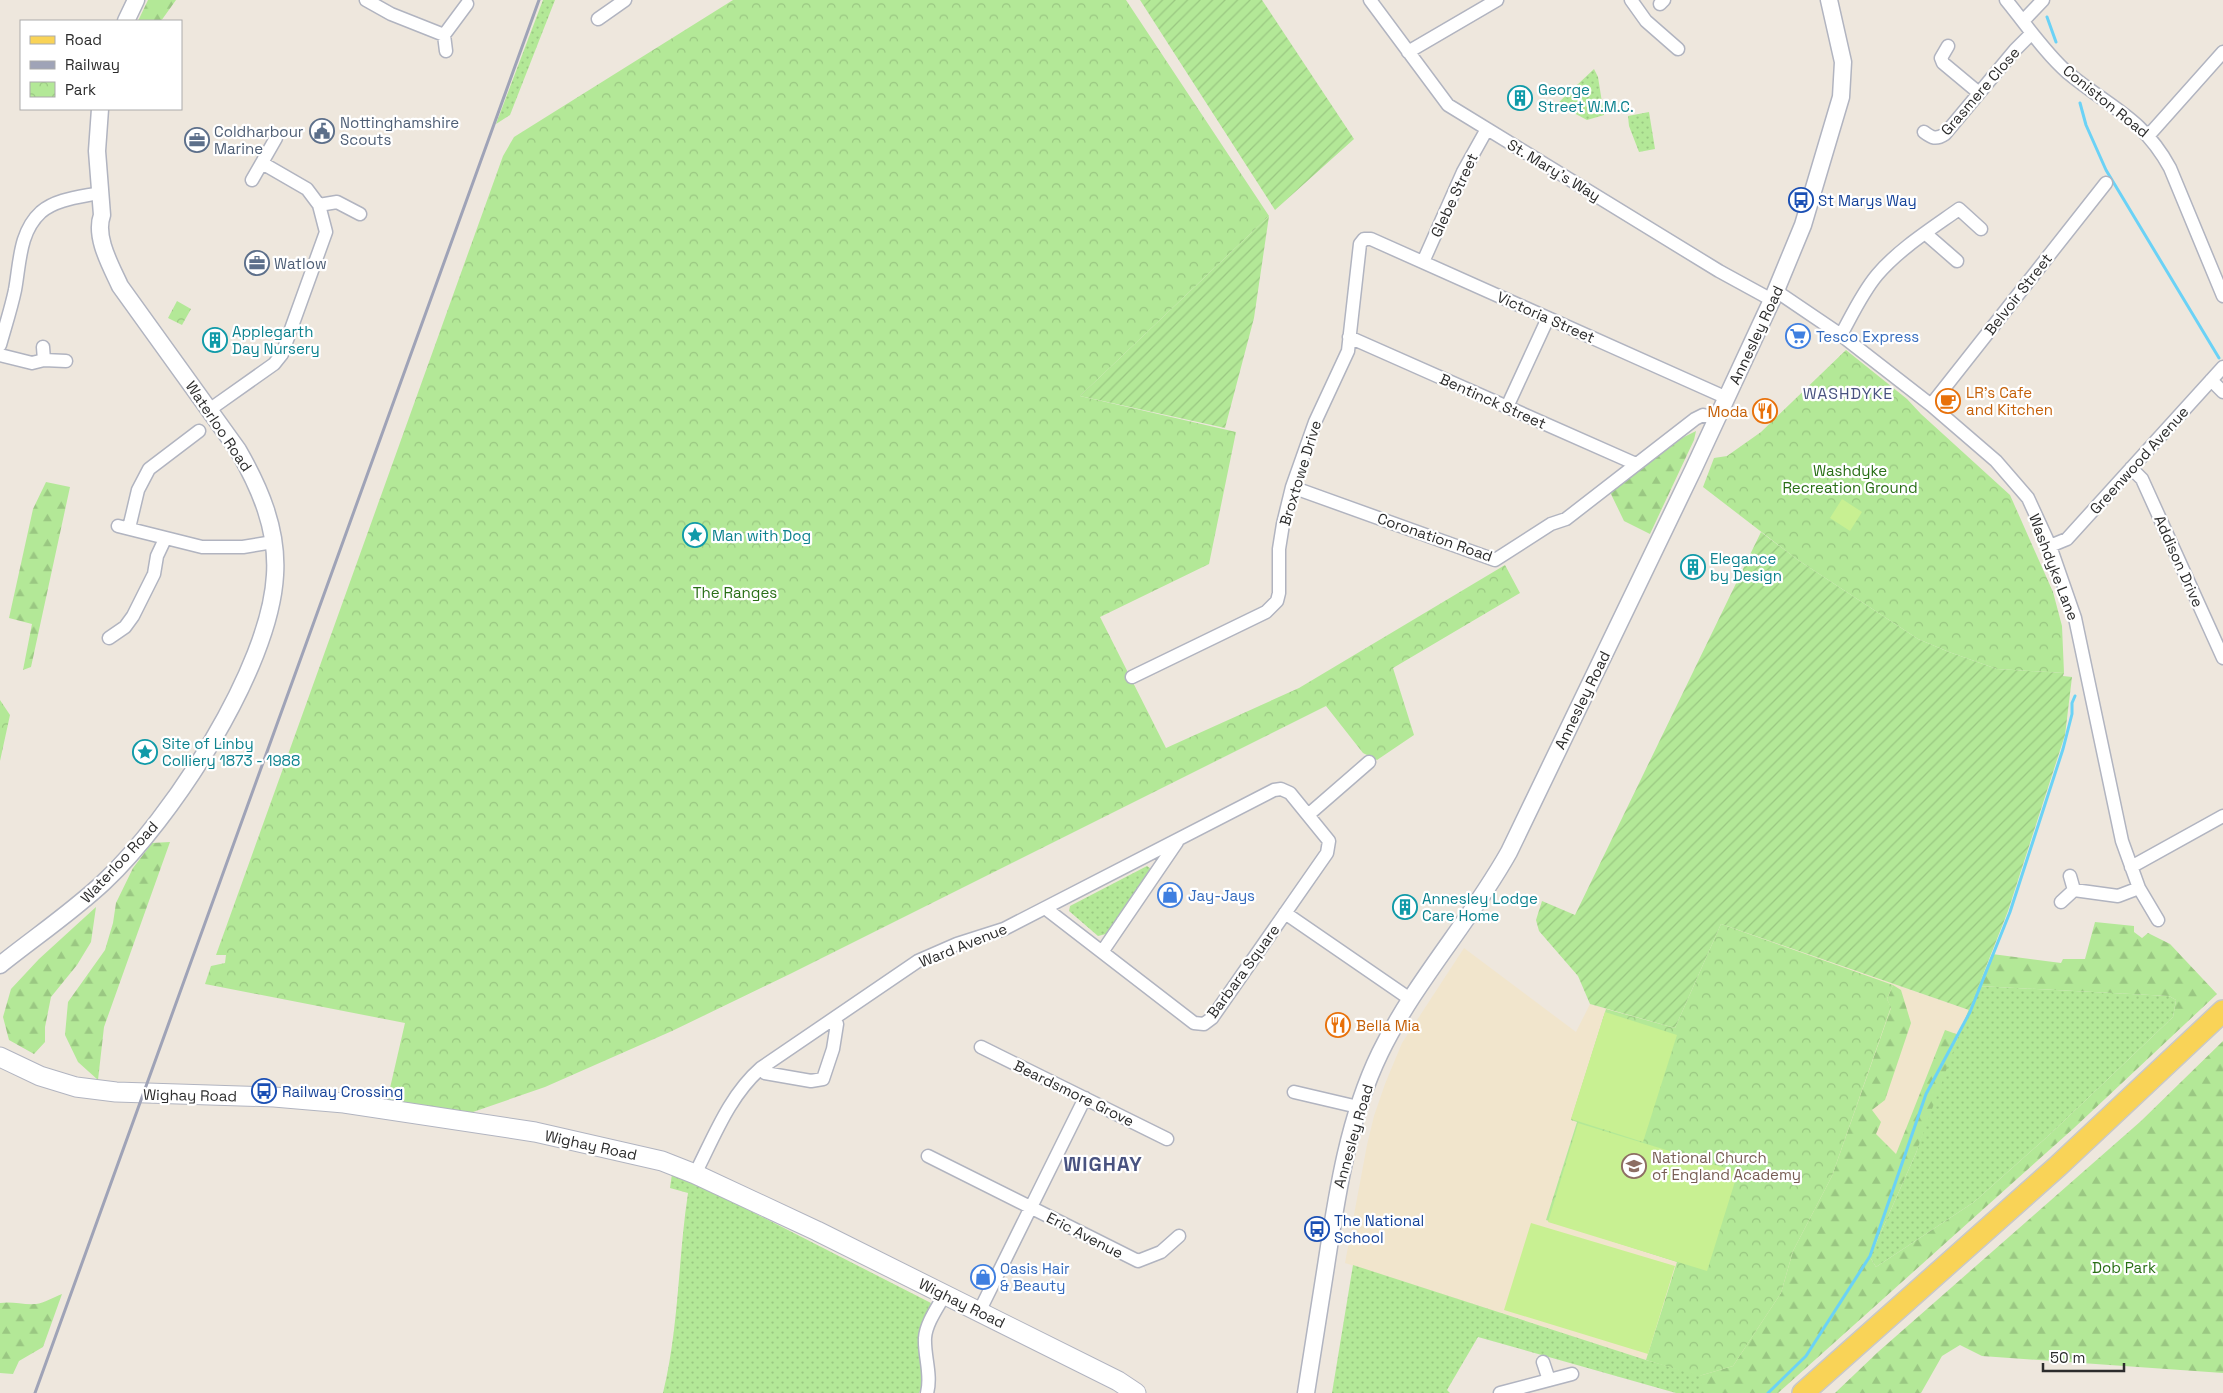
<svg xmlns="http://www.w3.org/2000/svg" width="2223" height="1393" font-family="'Space Grotesk',sans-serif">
	<defs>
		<pattern id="grass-dots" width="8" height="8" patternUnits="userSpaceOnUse" patternTransform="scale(1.25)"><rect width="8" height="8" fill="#b3e897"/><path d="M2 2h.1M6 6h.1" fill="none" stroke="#9ac782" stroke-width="1.8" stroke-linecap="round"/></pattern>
		<pattern id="forest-firs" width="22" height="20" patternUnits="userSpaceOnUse" patternTransform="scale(1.25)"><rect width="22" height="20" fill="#b3e897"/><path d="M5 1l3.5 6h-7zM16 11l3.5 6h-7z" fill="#9ac782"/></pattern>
		<pattern id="park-crowns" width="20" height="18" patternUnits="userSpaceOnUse" patternTransform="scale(1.25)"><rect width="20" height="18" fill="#b3e897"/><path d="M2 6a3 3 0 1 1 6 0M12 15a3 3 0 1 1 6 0" fill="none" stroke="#9ac782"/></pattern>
		<pattern id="garden-furrows" width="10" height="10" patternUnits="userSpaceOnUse" patternTransform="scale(1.25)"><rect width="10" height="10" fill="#b3e897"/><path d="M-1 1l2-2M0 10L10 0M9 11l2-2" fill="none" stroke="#9ac782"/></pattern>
	</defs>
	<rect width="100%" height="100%" fill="#eee7dd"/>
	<path fill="#f1e5cc" d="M1721,924L1969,1010L1870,1257L1755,1387L1699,1376L1646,1360L1345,1263L1367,1145L1374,1116L1385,1084L1402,1043L1464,948L1576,1032L1590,1004L1675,1028Z"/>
	<path fill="url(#grass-dots)" d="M543,0H555L510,115L496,124Z
		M1594,69L1598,77L1604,115L1587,120L1557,104Z
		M1649,112L1655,149L1639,152L1629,126L1628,116Z
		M1147,866L1151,869L1106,934L1098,936L1069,911L1070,906Z
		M1978,986L2169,996L2176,1000L2173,1017L2047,1137L1974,1202L1876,1267L1870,1257L1916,1153L1935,1096Z
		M672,1174L725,1198L931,1303L919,1332L924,1383L919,1393H663C679,1328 678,1259 688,1193L670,1188Z
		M1353,1265L1646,1360L1713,1379V1393H1676L1478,1337L1447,1390L1450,1393H1332Z"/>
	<path fill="url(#forest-firs)" d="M148,0H176L161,21H138Z
		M1696,431L1694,440L1650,534L1624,521L1610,492L1678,440Z
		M46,482L70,487L31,667L23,670L32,624L9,618L33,509Z
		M170,842L104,1027L98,1080L78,1062L65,1035L68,1002L105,950L113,923L116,903L133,868L152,843Z
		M96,907L91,942L77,965L51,997L45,1027V1042L34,1054L9,1040L3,1017L11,989L39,959Z
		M2095,922L2134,926V932L2142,938L2148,933L2170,944L2217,994L2074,1128L1778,1393H1704L1699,1376L1733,1366L1781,1293L1793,1251L1832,1176L1891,1008L1887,999L1893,985L1901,990L1911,1023L1885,1100L1872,1110L1881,1122L1876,1134L1896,1154L1945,1030L1959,1035L1916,1153L1870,1257L1876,1267L1974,1202L2047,1137L2173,1017L2176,1000L2169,996L1978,986L1992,954L2061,963L2063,959H2085Z
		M2223,1041V1373L1982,1356L1960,1345L1942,1356L1921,1393H1835L1878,1352L2141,1121Z
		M62,1294L43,1347L19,1361L13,1374L0,1373V1303C12,1301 23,1305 36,1304C44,1303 54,1297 62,1294Z"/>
	<path fill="url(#park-crowns)" d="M733,0H1126L1269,216L1080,396L1236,432L1209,564L1100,617L1166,748L1299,688L1505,565L1520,593L1393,668L1414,735L1377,760L1363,753L1326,706L790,974L672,1031L545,1087L470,1113L387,1101L405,1023L205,984L211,966L225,963L226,955H216L503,156L514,137Z
		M177,301L191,309L182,325L168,318Z
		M1846,350L1907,399L1921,414L2010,495L2053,592L2062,626L2064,673L1997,669L1949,652L1918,639L1798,560L1703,487L1714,458L1727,456L1761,432Z
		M0,700L10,715L0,761Z
		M1721,924L1893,985L1887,999L1891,1007L1832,1176L1793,1251L1781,1293L1733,1366L1699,1376L1646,1360L1677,1262L1546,1220L1577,1122L1571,1120L1606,1009L1675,1028Z"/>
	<path fill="url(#garden-furrows)" d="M1140,0H1262L1354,139L1275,210Z
		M1269,216L1254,318L1225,428L1080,396Z
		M1761,532L1798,560L1918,639L1949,652L1997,669L2064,673L2063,676L2072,677L2065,735L2008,911L1969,1010L1721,924L1675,1028L1590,1004L1578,976L1539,931L1536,920L1542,901L1575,915Z"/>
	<path fill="#c8f092" d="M1842,499L1862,512L1850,531L1830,518Z
		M1605,1012L1677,1035L1643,1142L1571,1119Z
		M1578,1123L1738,1172L1707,1271L1548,1222Z
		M1531,1223L1675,1266L1648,1354L1504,1310Z"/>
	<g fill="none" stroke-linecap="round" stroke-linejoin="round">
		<path stroke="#6bd2f6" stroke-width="3" d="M2047,17L2056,42
			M2080,103L2086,125L2106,170L2219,358
			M1768,1393L1806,1356L1870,1256L1926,1094L1970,1012L2010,912L2063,749L2072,714V703L2075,696"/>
		<defs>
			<path id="minor" d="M366,0L391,14L444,35L467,4
				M1370,0L1448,105L1719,271L1772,300
				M1631,0L1646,21L1678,49
				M2006,0C2025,23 2045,53 2068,73C2109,107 2143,118 2170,168L2223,296
				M1660,4L1664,0
				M598,19L625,0
				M2023,21L2043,0
				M444,35L446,51
				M1948,46L1941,58L1943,63L1979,93
				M1408,52L1497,0
				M1924,132C1932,138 1936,140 1945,134L2015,50L2032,33
				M2149,135L2223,52
				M252,180L276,138
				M319,205L337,202L360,214
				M1926,234L1957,261
				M1423,262L1463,172L1487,129
				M1776,291L1841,335L1931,405L1996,461L2028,498L2050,546L2075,618L2122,841L2139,888L2158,920
				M1841,335C1852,315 1862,293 1877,275C1899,249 1931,229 1959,209L1981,229
				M1349,337L1636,464
				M0,345C5,327 11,309 15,290C20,263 19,232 41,212C56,199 80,197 99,193
				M43,347L44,360
				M0,355L32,363L44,360L66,361
				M2211,380L2223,392
				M1931,405L2106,183
				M1507,407L1548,318
				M209,410L274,364L282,354L326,232L319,205L307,189L262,163
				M2131,468L2142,479L2223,658
				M1292,487L1495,560L1551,524L1566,519L1695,419L1703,415L1717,419
				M118,526L202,547H243L273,542
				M129,528L138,490L149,469L199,431
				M2050,546L2067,539L2223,367
				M109,638L125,627L133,616L154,574L157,556L165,539
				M1132,677L1266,612L1277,601L1279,593V549L1283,524L1292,487L1315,422L1348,351L1360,244L1364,239H1371L1727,398
				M1308,815L1369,762
				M2131,867L2223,816
				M2074,890L2118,896L2139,888
				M2061,902L2074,890L2070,876
				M1285,913L1410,999
				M1102,952L1177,842
				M981,1047L1167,1139
				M761,1068L765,1073L811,1081L823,1079L833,1049L837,1024L833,1019
				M1294,1092L1358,1107
				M928,1156L1138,1261L1161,1252L1179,1236
				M695,1174C714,1137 729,1096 761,1068L918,961L957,944L1004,929L1274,790L1281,789L1290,793L1329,841L1327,853L1212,1018L1204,1024L1194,1023L1045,908
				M979,1312L1085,1098
				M1543,1362L1549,1380
				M927,1393C932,1375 924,1356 925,1338C926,1323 938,1307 945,1294
				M1500,1393L1572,1374"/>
			<path id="tertiary" d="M126,21L136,0
				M0,965C35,937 72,912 104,882C171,819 270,669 275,575C278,530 260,488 238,450L120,286C111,266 94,237 102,215L97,151L100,109
				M1306,1393C1313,1351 1319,1308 1326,1266C1337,1194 1348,1119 1380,1053C1415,981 1470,922 1509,852L1693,470L1772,300L1803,225L1841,97L1843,62L1829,0"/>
			<path id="secondary" d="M0,1057L40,1076L76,1087L116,1092L274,1097L344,1103L535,1132L662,1161L695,1174L817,1231L1118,1381L1136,1393"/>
			<path id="primary" d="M1803,1393L2058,1166L2223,1011"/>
		</defs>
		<use href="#minor" stroke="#b1b4c0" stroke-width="15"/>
		<use href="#tertiary" stroke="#b1b4c0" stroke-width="19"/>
		<use href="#secondary" stroke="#b1b4c0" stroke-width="21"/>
		<use href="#primary" stroke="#c8c8c8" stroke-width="24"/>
		<use href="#minor" stroke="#fff" stroke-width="12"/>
		<use href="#tertiary" stroke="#fff" stroke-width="16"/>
		<use href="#secondary" stroke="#fff" stroke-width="19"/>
		<use href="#primary" stroke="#f9d357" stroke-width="21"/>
		<path stroke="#9fa3b7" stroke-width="3" d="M35,1393L539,0"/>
	</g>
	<defs>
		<symbol id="building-ring" viewBox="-11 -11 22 22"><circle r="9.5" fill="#fff" stroke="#0f9aa8" stroke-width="1.5"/><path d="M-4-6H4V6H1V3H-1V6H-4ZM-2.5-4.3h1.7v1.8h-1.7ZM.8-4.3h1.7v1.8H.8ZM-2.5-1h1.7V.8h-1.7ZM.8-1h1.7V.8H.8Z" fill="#0f9aa8"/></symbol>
		<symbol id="civic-ring" viewBox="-11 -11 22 22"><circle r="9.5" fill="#fff" stroke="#5c6f8a" stroke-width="1.5"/><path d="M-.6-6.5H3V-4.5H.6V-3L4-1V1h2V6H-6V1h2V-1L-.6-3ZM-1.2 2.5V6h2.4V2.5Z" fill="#5c6f8a"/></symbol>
		<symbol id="office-ring" viewBox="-11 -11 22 22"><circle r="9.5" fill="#fff" stroke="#5c6f8a" stroke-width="1.5"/><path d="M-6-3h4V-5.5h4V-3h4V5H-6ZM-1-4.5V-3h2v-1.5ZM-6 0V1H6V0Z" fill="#5c6f8a"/></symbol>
		<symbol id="bus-ring" viewBox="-11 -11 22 22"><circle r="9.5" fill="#fff" stroke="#1a4fb4" stroke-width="1.5"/><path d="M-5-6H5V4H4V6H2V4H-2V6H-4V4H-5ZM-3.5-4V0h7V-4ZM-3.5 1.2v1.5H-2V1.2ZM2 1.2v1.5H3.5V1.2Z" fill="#1a4fb4"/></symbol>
		<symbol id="supermarket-ring" viewBox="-11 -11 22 22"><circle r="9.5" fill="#fff" stroke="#3f7fe0" stroke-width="1.5"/><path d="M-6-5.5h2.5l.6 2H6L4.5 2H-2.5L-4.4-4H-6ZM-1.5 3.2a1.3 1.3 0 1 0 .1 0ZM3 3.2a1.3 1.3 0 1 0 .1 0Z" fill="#3f7fe0"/></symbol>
		<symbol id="cafe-ring" viewBox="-11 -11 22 22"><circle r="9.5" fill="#fff" stroke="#e8710a" stroke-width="1.5"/><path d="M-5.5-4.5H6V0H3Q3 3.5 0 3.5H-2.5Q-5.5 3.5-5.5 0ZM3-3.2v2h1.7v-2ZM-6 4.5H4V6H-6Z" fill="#e8710a"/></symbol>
		<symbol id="restaurant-ring" viewBox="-11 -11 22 22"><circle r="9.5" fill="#fff" stroke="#e8710a" stroke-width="1.5"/><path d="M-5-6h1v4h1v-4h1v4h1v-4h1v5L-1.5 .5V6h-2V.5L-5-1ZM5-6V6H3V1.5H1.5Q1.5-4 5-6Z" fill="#e8710a"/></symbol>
		<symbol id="sight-ring" viewBox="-11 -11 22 22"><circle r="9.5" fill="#fff" stroke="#0f9aa8" stroke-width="1.5"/><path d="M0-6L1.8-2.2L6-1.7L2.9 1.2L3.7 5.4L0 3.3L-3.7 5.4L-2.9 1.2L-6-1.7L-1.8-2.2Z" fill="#0f9aa8"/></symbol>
		<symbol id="shop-ring" viewBox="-11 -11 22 22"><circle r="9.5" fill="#fff" stroke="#3f7fe0" stroke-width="1.5"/><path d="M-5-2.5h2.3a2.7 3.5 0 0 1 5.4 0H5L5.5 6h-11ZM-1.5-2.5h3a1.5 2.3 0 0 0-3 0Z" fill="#3f7fe0"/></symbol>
		<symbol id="school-ring" viewBox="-11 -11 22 22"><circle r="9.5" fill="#fff" stroke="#8d6e63" stroke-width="1.5"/><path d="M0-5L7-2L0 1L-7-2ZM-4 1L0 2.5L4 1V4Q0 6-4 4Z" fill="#8d6e63"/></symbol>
	</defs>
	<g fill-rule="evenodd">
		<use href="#building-ring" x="1506" y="84" width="28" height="28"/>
		<use href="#civic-ring" x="308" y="117" width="28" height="28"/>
		<use href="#office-ring" x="183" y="126" width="28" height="28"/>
		<use href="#bus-ring" x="1787" y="186" width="28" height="28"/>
		<use href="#office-ring" x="243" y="249" width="28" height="28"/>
		<use href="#supermarket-ring" x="1784" y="322" width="28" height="28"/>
		<use href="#building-ring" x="201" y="326" width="28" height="28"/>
		<use href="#cafe-ring" x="1934" y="387" width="28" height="28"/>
		<use href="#restaurant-ring" x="1751" y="397" width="28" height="28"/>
		<use href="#sight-ring" x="681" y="521" width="28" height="28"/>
		<use href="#building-ring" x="1679" y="553" width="28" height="28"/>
		<use href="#sight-ring" x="131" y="738" width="28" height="28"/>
		<use href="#shop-ring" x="1156" y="881" width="28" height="28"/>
		<use href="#building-ring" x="1391" y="893" width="28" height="28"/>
		<use href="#restaurant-ring" x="1324" y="1011" width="28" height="28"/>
		<use href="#bus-ring" x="250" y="1077" width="28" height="28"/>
		<use href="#school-ring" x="1620" y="1152" width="28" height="28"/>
		<use href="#bus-ring" x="1303" y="1215" width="28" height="28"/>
		<use href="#shop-ring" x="969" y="1263" width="28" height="28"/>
	</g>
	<g text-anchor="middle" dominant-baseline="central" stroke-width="4.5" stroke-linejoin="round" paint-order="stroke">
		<g font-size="15" fill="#0d838f" stroke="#fff" text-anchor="start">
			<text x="1538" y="89">George<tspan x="1538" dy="17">Street W.M.C.</tspan></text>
			<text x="232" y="331">Applegarth<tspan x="232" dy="17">Day Nursery</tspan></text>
			<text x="712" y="535">Man with Dog</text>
			<text x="1710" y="558">Elegance<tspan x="1710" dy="17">by Design</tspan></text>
			<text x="162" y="743">Site of Linby<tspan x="162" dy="17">Colliery 1873 - 1988</tspan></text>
			<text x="1422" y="898">Annesley Lodge<tspan x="1422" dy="17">Care Home</tspan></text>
		</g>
		<g font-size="15" fill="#2c2c2c" stroke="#fff">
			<text transform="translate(1980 91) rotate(-49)">Grasmere Close</text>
			<text transform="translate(2106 101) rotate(39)">Coniston Road</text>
			<text transform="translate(1554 170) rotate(31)">St. Mary's Way</text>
			<text transform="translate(1454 195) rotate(-65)">Glebe Street</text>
			<text transform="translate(2018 294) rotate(-52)">Belvoir Street</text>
			<text transform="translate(1546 317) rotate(24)">Victoria Street</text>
			<text transform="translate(1756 335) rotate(-65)">Annesley Road</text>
			<text transform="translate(1493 401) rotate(24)">Bentinck Street</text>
			<text transform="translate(219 426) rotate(56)">Waterloo Road</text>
			<text transform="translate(2139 460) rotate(-48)">Greenwood Avenue</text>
			<text transform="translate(1300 473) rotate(-73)">Broxtowe Drive</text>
			<text transform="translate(1435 537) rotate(19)">Coronation Road</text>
			<text transform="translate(2179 561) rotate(66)">Addison Drive</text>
			<text transform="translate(2054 567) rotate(69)">Washdyke Lane</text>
			<text transform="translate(1582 700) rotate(-64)">Annesley Road</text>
			<text transform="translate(119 862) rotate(-47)">Waterloo Road</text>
			<text transform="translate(963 945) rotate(-22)">Ward Avenue</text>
			<text transform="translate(1243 971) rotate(-54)">Barbara Square</text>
			<text transform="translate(1074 1093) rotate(26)">Beardsmore Grove</text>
			<text transform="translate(190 1095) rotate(1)">Wighay Road</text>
			<text transform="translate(1353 1136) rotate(-74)">Annesley Road</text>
			<text transform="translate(591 1145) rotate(12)">Wighay Road</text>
			<text transform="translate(1085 1235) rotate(27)">Eric Avenue</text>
			<text transform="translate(962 1303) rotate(26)">Wighay Road</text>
		</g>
		<g font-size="15" fill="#4e5e75" stroke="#fff" text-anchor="start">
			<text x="340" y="122">Nottinghamshire<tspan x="340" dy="17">Scouts</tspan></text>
			<text x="214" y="131">Coldharbour<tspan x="214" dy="17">Marine</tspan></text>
			<text x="274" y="263">Watlow</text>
		</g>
		<g font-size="15" fill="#164399" stroke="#fff" text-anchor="start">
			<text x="1818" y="200">St Marys Way</text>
			<text x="282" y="1091">Railway Crossing</text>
			<text x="1334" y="1220">The National<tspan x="1334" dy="17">School</tspan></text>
		</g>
		<g font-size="15" fill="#366cbe" stroke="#fff" text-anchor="start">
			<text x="1816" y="336">Tesco Express</text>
			<text x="1188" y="895">Jay-Jays</text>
			<text x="1000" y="1268">Oasis Hair<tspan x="1000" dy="17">&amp; Beauty</tspan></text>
		</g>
		<g font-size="15" fill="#c56008" stroke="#fff" text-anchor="start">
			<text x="1966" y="392">LR’s Cafe<tspan x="1966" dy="17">and Kitchen</tspan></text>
			<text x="1748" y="411" text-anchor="end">Moda</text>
			<text x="1356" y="1025">Bella Mia</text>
		</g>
		<g font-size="15" fill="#296f16" stroke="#fff">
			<text x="1850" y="470">Washdyke<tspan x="1850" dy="17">Recreation Ground</tspan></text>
			<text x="735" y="592">The Ranges</text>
			<text x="2124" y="1267">Dob Park</text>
		</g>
		<g font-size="15" fill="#785e54" stroke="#fff" text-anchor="start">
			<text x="1652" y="1157">National Church<tspan x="1652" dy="17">of England Academy</tspan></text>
		</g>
		<g font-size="16" letter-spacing="1" fill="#495380" stroke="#fff">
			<text x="1848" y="393">WASHDYKE</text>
		</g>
		<g font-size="20" font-weight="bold" letter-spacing="1" fill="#495380" stroke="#fff">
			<text x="1103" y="1164">WIGHAY</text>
		</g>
	</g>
	<rect x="20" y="20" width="162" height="90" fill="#ffffff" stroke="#ababab"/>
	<rect x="30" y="36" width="25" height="8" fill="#f9d357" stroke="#ababab"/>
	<text x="65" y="45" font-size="15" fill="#2c2c2c">Road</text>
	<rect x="30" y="61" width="25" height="8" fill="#9fa3b7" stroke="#ababab"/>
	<text x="65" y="70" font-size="15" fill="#2c2c2c">Railway</text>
	<rect x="30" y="82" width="25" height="15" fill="url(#park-crowns)" stroke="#ababab"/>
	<text x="65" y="95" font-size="15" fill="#2c2c2c">Park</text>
	<path d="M2043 1363v8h81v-8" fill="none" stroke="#2c2c2c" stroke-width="2.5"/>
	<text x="2050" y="1363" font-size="15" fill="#2c2c2c" stroke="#ffffff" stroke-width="4" paint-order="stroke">50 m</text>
</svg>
